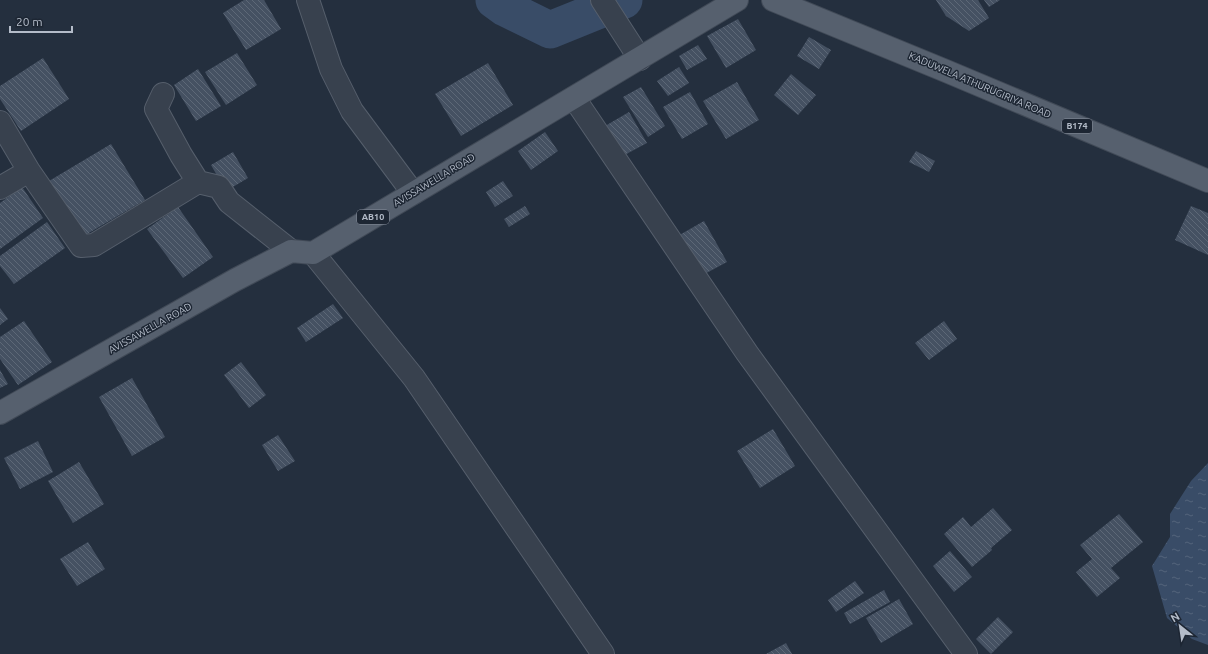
<svg xmlns="http://www.w3.org/2000/svg" width="1208" height="654" font-family="Ubuntu,sans-serif">
	<defs>
		<pattern id="water-ripples" width="26" height="14" patternUnits="userSpaceOnUse"><rect width="26" height="14" fill="#394c67"/><path d="M2 4q2-2 4 0t4 0M15 11q2-2 4 0t4 0" fill="none" stroke="#53647b"/></pattern>
		<pattern id="building-back-hatch" width="6" height="6" patternUnits="userSpaceOnUse"><rect width="6" height="6" fill="#455162"/><path d="M-1 5l2 2M0 0l6 6M5-1l2 2" fill="none" stroke="#5d6877"/></pattern>
	</defs>
	<rect width="100%" height="100%" fill="#242f3e"/>
	<path fill="url(#water-ripples)" d="M1208,463V645L1192,639L1167,618L1152,566L1170,537V514L1191,481Z"/>
	<g fill="none" stroke-linecap="round" stroke-linejoin="round">
		<path stroke="#394c67" stroke-width="37" d="M494,0L505,8L550,30L624,0"/>
	</g>
	<path fill="url(#building-back-hatch)" d="M244,0H264L281,29L246,50L223,13Z
		M936,0H978L989,18L969,31L946,16Z
		M984,0H1000L989,7Z
		M738,19L756,50L726,68L707,36Z
		M809,37L831,50L819,69L797,56Z
		M698,45L707,59L687,70L679,56Z
		M237,53L257,85L226,105L205,72Z
		M43,58L69,99L21,131L0,99V86Z
		M488,63L513,105L461,136L435,94Z
		M679,67L689,83L668,96L657,81Z
		M198,69L221,106L196,121L174,85Z
		M791,74L816,95L798,115L774,95Z
		M737,82L759,120L726,139L703,101Z
		M641,87L665,126L648,137L623,97Z
		M690,92L708,124L682,139L663,107Z
		M629,112L647,143L617,159L600,129Z
		M545,132L558,151L531,170L518,151Z
		M111,144L145,200L82,237L49,181Z
		M916,151L935,161L929,172L909,162Z
		M233,152L248,178L226,191L211,165Z
		M503,181L513,196L495,207L486,192Z
		M22,187L43,218L0,249V203Z
		M525,206L530,214L509,227L504,219Z
		M1191,206L1208,213V255L1175,240Z
		M178,207L213,257L183,278L147,229Z
		M704,221L727,262L699,277L676,237Z
		M47,222L65,248L14,284L0,266V256Z
		M333,304L343,318L306,342L297,328Z
		M0,308L8,319L0,325Z
		M24,321L52,362L18,385L0,359V337Z
		M944,321L957,339L929,360L915,343Z
		M241,362L266,395L249,408L224,375Z
		M0,370L8,384L0,388Z
		M132,378L165,437L132,456L99,397Z
		M773,429L795,466L760,488L737,451Z
		M278,435L295,461L278,471L262,445Z
		M38,441L53,472L20,489L4,458Z
		M79,462L104,504L73,523L48,481Z
		M993,508L1012,530L991,548L992,550L972,567L944,534L963,517L971,527Z
		M1119,514L1143,542L1111,568L1120,578L1097,597L1076,572L1092,559L1080,545Z
		M88,542L105,569L77,586L60,559Z
		M950,551L972,577L954,592L933,566Z
		M855,581L864,593L836,612L828,600Z
		M884,590L890,602L850,624L844,613Z
		M899,599L913,624L881,643L866,618Z
		M998,617L1013,632L991,654L976,639Z
		M786,643L792,654H766Z"/>
	<g fill="none" stroke-linecap="round" stroke-linejoin="round">
		<defs>
			<path id="minor" d="M308,0L331,69L352,111L413,193
				M602,0L640,59
				M163,94L156,109L181,155L198,182
				M574,98L747,353L966,654
				M0,122L29,171L81,246L94,245L198,182L219,187L229,202L291,251
				M0,188L29,171
				M313,253L414,378L603,654"/>
			<path id="major" d="M773,0L946,71L1208,181
				M0,413L235,280L291,251L313,253L737,0"/>
		</defs>
		<use href="#minor" stroke="#565f6c" stroke-width="24"/>
		<use href="#major" stroke="#414a57" stroke-width="24"/>
		<use href="#minor" stroke="#38414e" stroke-width="22"/>
		<use href="#major" stroke="#56606e" stroke-width="22"/>
	</g>
	<g text-anchor="middle" dominant-baseline="central" stroke-width="3" stroke-linejoin="round" paint-order="stroke">
		<g fill="#1d2633" stroke="#878f9c" stroke-width="1">
			<rect x="1062" y="119" width="30" height="14" rx="3"/>
			<rect x="357" y="210" width="32" height="14" rx="3"/>
		</g>
		<g font-size="9" font-weight="bold" fill="#b4bcc9">
			<text x="1077" y="126">B174</text>
			<text x="373" y="217">AB10</text>
		</g>
		<g font-size="10" fill="#b4bcc9" stroke="#1d2633">
			<text transform="translate(980 85) rotate(23)">KADUWELA ATHURUGIRIYA ROAD</text>
			<text transform="translate(434 180) rotate(-31)">AVISSAWELLA ROAD</text>
			<text transform="translate(150 328) rotate(-29)">AVISSAWELLA ROAD</text>
		</g>
	</g>
	<g transform="translate(1180 626) rotate(330)" stroke="#1d2633" stroke-width="3" paint-order="stroke">
	<path d="M0-3L7 15L0 10L-7 15Z" fill="#b4bcc9"/>
	<text y="-6" font-size="11" font-weight="bold" text-anchor="middle" fill="#b4bcc9">N</text>
	</g>
	<path d="M10 26v6h62v-6" fill="none" stroke="#b4bcc9" stroke-width="2"/>
	<text x="16" y="26" font-size="12" fill="#b4bcc9" stroke="#1d2633" stroke-width="3" paint-order="stroke">20 m</text>
</svg>
